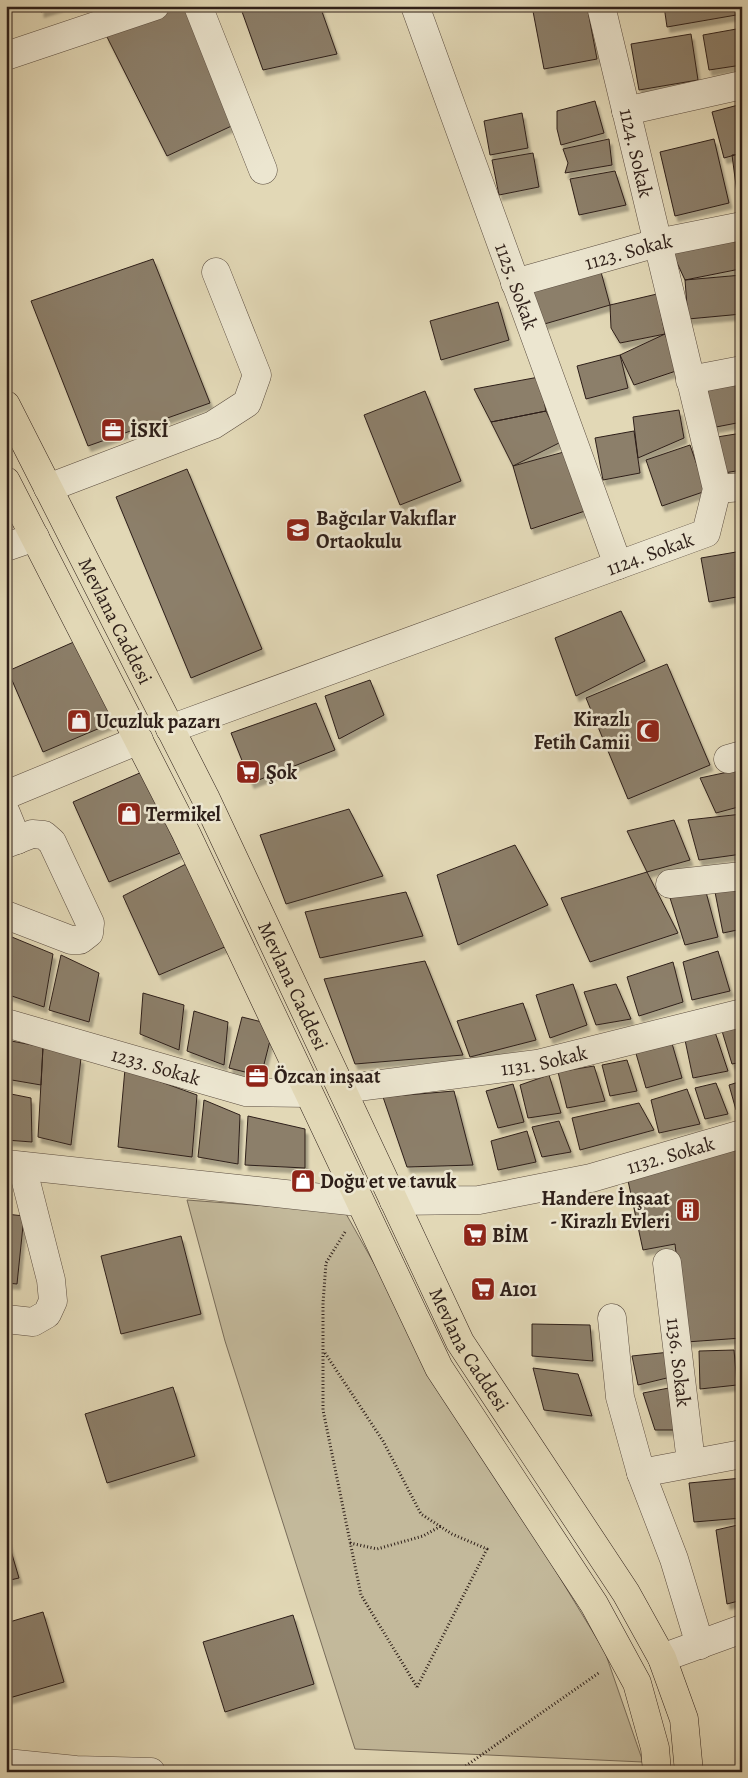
<svg xmlns="http://www.w3.org/2000/svg" width="748" height="1778" font-family="Alegreya,serif">
	<defs>
		<filter id="shadow"><feDropShadow dx="3" dy="5.5" stdDeviation="1" flood-color="#0004"/></filter>
	</defs>
	<rect width="100%" height="100%" fill="#e2d8b6"/>
	<filter id="stains"><feTurbulence type="fractalNoise" baseFrequency=".004" numOctaves="4"/><feColorMatrix values="0 0 0 0 .2 0 0 0 0 .09 0 0 0 0 .02 0 0 0 .5 -.17"/></filter>
	<radialGradient id="worn" r=".72"><stop offset=".6" stop-color="#630" stop-opacity="0"/><stop offset="1" stop-color="#630" stop-opacity=".3"/></radialGradient>
	<path fill="#c3b99b" stroke="#786c5a" d="M187,1200L345,1212L438,1377L605,1652L643,1762L355,1749L225,1341Z"/>
	<path fill="#8c7f6b" stroke="#2e1f19" filter="url(#shadow)" d="M41,6H60L41,12Z
		M177,6H191L238,123L167,156L106,35Z
		M240,6H320L337,54L263,70Z
		M532,6H587L597,59L544,69Z
		M664,6H742V14L667,27Z
		M742,28V65L709,70L703,35Z
		M691,34L698,80L639,90L631,44Z
		M595,101L604,133L561,145L557,129V111Z
		M742,104V153L724,158L712,112Z
		M522,113L528,148L490,155L484,121Z
		M609,139L612,165L565,173L568,163L563,149Z
		M714,139L729,203L675,216L660,152Z
		M533,153L539,187L499,195L492,160Z
		M742,154V200L738,201L732,155Z
		M615,171L626,205L579,215L570,179Z
		M736,237L740,269L685,280L672,252Z
		M153,259L210,403L88,446L31,301Z
		M601,272L610,305L541,325L532,291Z
		M742,275V314L688,319L685,280Z
		M657,294L665,334L620,343L611,328L610,305Z
		M498,302L509,340L441,360L430,321Z
		M665,334L679,370L634,385L620,355Z
		M620,355L628,388L586,399L577,366Z
		M539,377L546,411L491,422L474,389Z
		M742,379V422L711,428L702,387Z
		M425,391L461,481L400,505L364,415Z
		M679,410L684,438L638,458L633,417Z
		M546,411L561,442L513,466L491,422Z
		M634,431L640,473L603,480L595,438Z
		M742,433V470L724,473L717,437Z
		M690,445L706,491L662,506L646,460Z
		M571,450L591,509L531,529L513,466Z
		M187,469L262,649L191,678L116,497Z
		M742,551V596L709,602L701,558Z
		M621,611L645,661L576,696L555,638Z
		M76,641L119,720L43,752L8,671Z
		M667,664L710,765L628,799L586,698Z
		M370,680L384,715L339,739L325,696Z
		M316,703L335,750L251,783L231,733Z
		M742,769V806L716,813L700,778Z
		M142,772L180,853L109,882L73,802Z
		M349,809L383,876L286,904L260,835Z
		M742,814V854L699,860L688,820Z
		M674,820L690,860L647,872L627,831Z
		M515,845L548,905L458,945L437,875Z
		M186,864L227,946L159,975L123,896Z
		M647,872L678,933L590,962L561,898Z
		M742,887V929L723,933L715,892Z
		M406,892L423,936L320,958L305,912Z
		M706,892L718,937L685,945L670,898Z
		M7,935L53,954L44,1007L6,994Z
		M718,951L730,991L692,1000L683,962Z
		M61,955L99,973L89,1022L49,1010Z
		M425,961L463,1055L355,1064L324,979Z
		M673,962L683,1002L639,1016L627,977Z
		M573,984L587,1025L550,1038L536,995Z
		M616,984L631,1019L596,1025L584,992Z
		M143,993L184,1005L179,1050L140,1034Z
		M523,1003L536,1040L470,1057L457,1021Z
		M194,1011L228,1022L224,1065L187,1051Z
		M242,1017L274,1025L261,1076L229,1068Z
		M740,1027L742,1062L732,1064L722,1031Z
		M715,1032L728,1071L693,1078L685,1040Z
		M6,1040L43,1047L41,1085L6,1079Z
		M671,1040L682,1078L646,1088L635,1050Z
		M43,1047L81,1058L71,1145L38,1137Z
		M627,1060L637,1091L610,1096L602,1065Z
		M594,1066L605,1101L567,1108L558,1072Z
		M125,1069L197,1095L192,1157L118,1147Z
		M549,1075L561,1113L528,1118L520,1085Z
		M742,1081V1109L736,1110L729,1085Z
		M716,1083L728,1114L705,1119L695,1088Z
		M513,1084L524,1122L498,1128L486,1091Z
		M687,1089L700,1124L659,1133L651,1100Z
		M454,1091L473,1165L407,1167L383,1097Z
		M6,1093L31,1098L32,1142L6,1140Z
		M204,1100L240,1115L238,1164L198,1157Z
		M639,1103L654,1130L580,1150L572,1118Z
		M248,1116L305,1129V1168L245,1165Z
		M559,1121L571,1152L542,1157L532,1127Z
		M527,1131L536,1162L498,1170L491,1141Z
		M742,1144V1338L686,1342L675,1244L643,1250L627,1176Z
		M6,1214L24,1216L17,1284L6,1283Z
		M181,1236L201,1314L121,1334L101,1256Z
		M532,1324L590,1325L593,1361L532,1356Z
		M742,1348V1369H740L738,1349Z
		M734,1350L737,1385L700,1389L699,1351Z
		M670,1352L675,1376L638,1385L632,1356Z
		M533,1368L578,1374L592,1416L544,1410Z
		M679,1386L682,1430H655L643,1393Z
		M173,1387L195,1456L107,1483L85,1414Z
		M742,1478V1518L694,1522L689,1483Z
		M742,1524V1600L727,1604L716,1530Z
		M6,1534L19,1578L6,1581Z
		M43,1612L64,1682L6,1699V1623Z
		M293,1615L314,1684L225,1712L203,1642Z"/>
	<g fill="none" stroke-linecap="round" stroke-linejoin="round">
		<defs>
			<g id="minor">
				<path d="M198,6L263,170"/>
				<path id="s1" d="M415,6L618,565"/>
				<path d="M6,56L155,6"/>
				<path d="M626,111L742,85"/>
				<path id="s2" d="M515,283L657,243L742,226"/>
				<path d="M690,380L742,370"/>
				<path d="M48,488L213,425L247,403L257,375L216,272"/>
				<path d="M717,489L742,487"/>
				<path d="M6,547L35,537"/>
				<path id="s3" d="M170,729L706,533L717,489L601,6"/>
				<path d="M728,759L742,755"/>
				<path d="M6,795L139,740"/>
				<path d="M6,813L17,840"/>
				<path d="M6,844L32,834L44,835L52,842L90,923L89,933L80,940H71L6,915"/>
				<path d="M670,884L742,876"/>
				<path id="s4" d="M6,1023L246,1092L308,1093"/>
				<path id="s5" d="M342,1089L537,1064L742,1013"/>
				<path d="M6,1164L359,1202"/>
				<path id="s6" d="M394,1201L479,1200L591,1178L742,1134"/>
				<path id="s7" d="M667,1263L691,1462"/>
				<path d="M612,1318L620,1397L641,1473L674,1559L700,1645"/>
				<path d="M6,1319L33,1322L47,1314L53,1301L51,1280L22,1166"/>
				<path d="M641,1473L742,1454"/>
				<path d="M662,1658L742,1629"/>
				<path d="M6,1763L76,1770L151,1772"/>
			</g>
			<g id="major">
				<path id="s8" d="M6,405L205,797L460,1342L626,1593L662,1658L684,1719L689,1772"/>
				<path d="M6,481L186,833L439,1368L594,1604L637,1683L655,1748L657,1772"/>
			</g>
		</defs>
		<use href="#minor" stroke="#5b4d40" stroke-width="29"/>
		<use href="#major" stroke="#2e1f19" stroke-width="29"/>
		<path stroke="#2e1f19" stroke-width="3" stroke-dasharray="1 2.5" stroke-linecap="butt" d="M345,1232L326,1263L323,1303V1410L361,1595L417,1687
			M325,1353L383,1441L421,1514L452,1534L487,1549L417,1687
			M350,1543L377,1549L423,1536L441,1526
			M457,1772L600,1672"/>
		<use href="#minor" stroke="#ece6d0" stroke-width="28"/>
		<use href="#major" stroke="#e2d8b6" stroke-width="28"/>
	</g>
	<defs>
		<symbol id="office-square" viewBox="-11 -11 22 22"><rect x="-9" y="-9" width="18" height="18" rx="4" fill="#8f2418" stroke="#ece6d0"/><path d="M-6-3h4V-5.5h4V-3h4V5H-6ZM-1-4.5V-3h2v-1.5ZM-6 0V1H6V0Z" fill="#fff"/></symbol>
		<symbol id="school-square" viewBox="-11 -11 22 22"><rect x="-9" y="-9" width="18" height="18" rx="4" fill="#8f2418" stroke="#ece6d0"/><path d="M0-5L7-2L0 1L-7-2ZM-4 1L0 2.5L4 1V4Q0 6-4 4Z" fill="#fff"/></symbol>
		<symbol id="shop-square" viewBox="-11 -11 22 22"><rect x="-9" y="-9" width="18" height="18" rx="4" fill="#8f2418" stroke="#ece6d0"/><path d="M-5-2.5h2.3a2.7 3.5 0 0 1 5.4 0H5L5.5 6h-11ZM-1.5-2.5h3a1.5 2.3 0 0 0-3 0Z" fill="#fff"/></symbol>
		<symbol id="mosque-square" viewBox="-11 -11 22 22"><rect x="-9" y="-9" width="18" height="18" rx="4" fill="#8f2418" stroke="#ece6d0"/><path d="M3.5-4.9A6 6 0 1 0 3.5 4.9A5 5 0 1 1 3.5-4.9Z" fill="#fff"/></symbol>
		<symbol id="supermarket-square" viewBox="-11 -11 22 22"><rect x="-9" y="-9" width="18" height="18" rx="4" fill="#8f2418" stroke="#ece6d0"/><path d="M-6-5.5h2.5l.6 2H6L4.5 2H-2.5L-4.4-4H-6ZM-1.5 3.2a1.3 1.3 0 1 0 .1 0ZM3 3.2a1.3 1.3 0 1 0 .1 0Z" fill="#fff"/></symbol>
		<symbol id="building-square" viewBox="-11 -11 22 22"><rect x="-9" y="-9" width="18" height="18" rx="4" fill="#8f2418" stroke="#ece6d0"/><path d="M-4-6H4V6H1V3H-1V6H-4ZM-2.5-4.3h1.7v1.8h-1.7ZM.8-4.3h1.7v1.8H.8ZM-2.5-1h1.7V.8h-1.7ZM.8-1h1.7V.8H.8Z" fill="#fff"/></symbol>
	</defs>
	<g fill-rule="evenodd">
		<use href="#office-square" x="99" y="416" width="28" height="28"/>
		<use href="#school-square" x="284" y="516" width="28" height="28"/>
		<use href="#shop-square" x="65" y="707" width="28" height="28"/>
		<use href="#mosque-square" x="634" y="717" width="28" height="28"/>
		<use href="#supermarket-square" x="234" y="758" width="28" height="28"/>
		<use href="#shop-square" x="115" y="800" width="28" height="28"/>
		<use href="#office-square" x="243" y="1062" width="28" height="28"/>
		<use href="#shop-square" x="289" y="1167" width="28" height="28"/>
		<use href="#building-square" x="674" y="1196" width="28" height="28"/>
		<use href="#supermarket-square" x="461" y="1221" width="28" height="28"/>
		<use href="#supermarket-square" x="469" y="1275" width="28" height="28"/>
	</g>
	<g text-anchor="middle" dominant-baseline="central" stroke-width="5" stroke-linejoin="round" paint-order="stroke">
		<g font-size="20" fill="#2e1f19" stroke="#ece6d0">
			<text transform="translate(636 153) rotate(77)">1124. Sokak</text>
			<text stroke="none"><textPath href="#s2" startOffset="118">1123. Sokak</textPath></text>
			<text stroke="none"><textPath href="#s1" startOffset="298">1125. Sokak</textPath></text>
			<text stroke="none"><textPath href="#s3" startOffset="511">1124. Sokak</textPath></text>
			<text stroke="none"><textPath href="#s8" startOffset="242">Mevlana Caddesi</textPath></text>
			<text stroke="none"><textPath href="#s8" startOffset="648">Mevlana Caddesi</textPath></text>
			<text stroke="none"><textPath href="#s5" startOffset="204">1131. Sokak</textPath></text>
			<text stroke="none"><textPath href="#s4" startOffset="156">1233. Sokak</textPath></text>
			<text stroke="none"><textPath href="#s6" startOffset="282">1132. Sokak</textPath></text>
			<text stroke="none"><textPath href="#s8" startOffset="1052">Mevlana Caddesi</textPath></text>
			<text stroke="none"><textPath href="#s7" startOffset="100">1136. Sokak</textPath></text>
		</g>
		<g font-size="20" font-weight="bold" fill="#2e1f19" stroke="#ece6d0" text-anchor="start">
			<text x="130" y="430">İSKİ</text>
			<text x="316" y="518">Bağcılar Vakıflar<tspan x="316" dy="23">Ortaokulu</tspan></text>
			<text x="630" y="719" text-anchor="end">Kirazlı<tspan x="630" dy="23">Fetih Camii</tspan></text>
			<text x="96" y="721">Ucuzluk pazarı</text>
			<text x="266" y="772">Şok</text>
			<text x="146" y="814">Termikel</text>
			<text x="274" y="1076">Özcan inşaat</text>
			<text x="320" y="1181">Doğu et ve tavuk</text>
			<text x="670" y="1198" text-anchor="end">Handere İnşaat<tspan x="670" dy="23">- Kirazlı Evleri</tspan></text>
			<text x="492" y="1235">BİM</text>
			<text x="500" y="1289">A101</text>
		</g>
	</g>
	<rect width="748" height="1778" fill="none" stroke="#e2d8b6" stroke-width="25"/>
	<rect x="8" y="8" width="733" height="1763" fill="none" stroke="#2e1f19" stroke-width="2.5"/>
	<rect x="12" y="12" width="723" height="1753" fill="none" stroke="#2e1f19"/>
	<rect width="100%" height="100%" filter="url(#stains)"/>
	<rect width="100%" height="100%" fill="url(#worn)"/>
</svg>
